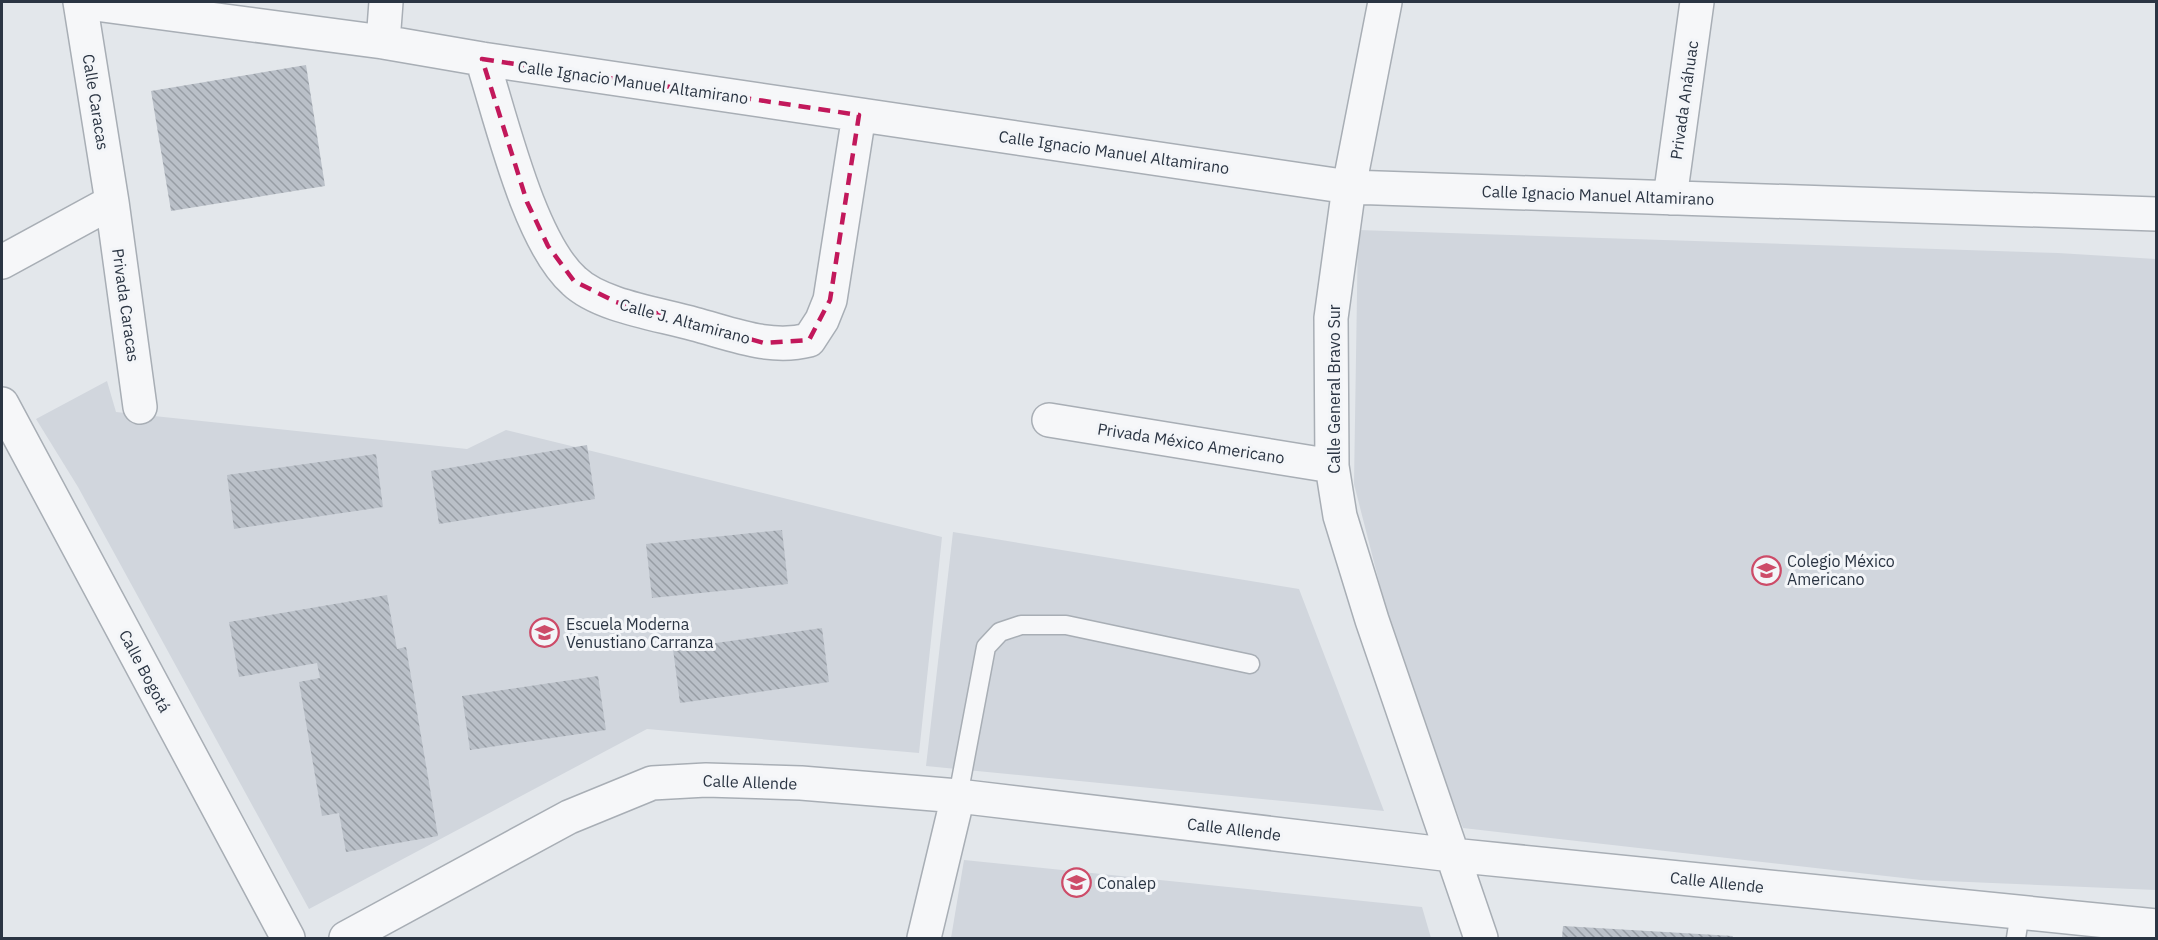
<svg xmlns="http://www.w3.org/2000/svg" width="2158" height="940" font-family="'IBM Plex Sans',sans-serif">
	<defs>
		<pattern id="building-back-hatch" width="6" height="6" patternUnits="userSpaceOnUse" patternTransform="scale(1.5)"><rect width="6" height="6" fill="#bac0c8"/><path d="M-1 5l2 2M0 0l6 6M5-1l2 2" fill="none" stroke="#979da4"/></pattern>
	</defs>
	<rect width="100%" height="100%" fill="#e3e7eb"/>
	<path fill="#d1d6dd" d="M1358,230L2058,253L2156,259V890L1921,880L1463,828L1398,656L1354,484Z
		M107,381L116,412L467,449L506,430L942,537L919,753L647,729L309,909L78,487L36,419Z
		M953,532L1299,589L1384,811L926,766Z
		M964,860L1422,907L1431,938H951Z"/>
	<path fill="url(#building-back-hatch)" d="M306,65L325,186L171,211L151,91Z
		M587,445L595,499L439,524L431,471Z
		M376,454L383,507L234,529L227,475Z
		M782,530L788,584L652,598L646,544Z
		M387,595L397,649L406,647L438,836L346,852L339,813L322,816L299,682L320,678L317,663L239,677L229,622Z
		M822,628L829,682L680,703L673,649Z
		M598,676L606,730L470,750L462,696Z
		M1563,926L1733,936L1732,938H1562Z"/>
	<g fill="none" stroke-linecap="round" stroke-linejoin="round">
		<defs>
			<path id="service" d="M958,796L986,647L1000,632L1021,625H1066L1250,664
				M2016,938L2020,913"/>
			<path id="minor" d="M80,2L383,42L482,59L1349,187L2156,214
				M80,2L112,202L140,407
				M1385,2L1349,187L1331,318L1332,466L1340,516L1372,620L1481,938
				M383,42L386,2
				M482,59C501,118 529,241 574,281C600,306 659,314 694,324C732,334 770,350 809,340L822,320L830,300L859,115
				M1670,198L1697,2
				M2,262L112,202
				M2,404L288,938
				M1049,420L1332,466
				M346,938L569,817L652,783L706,780L801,783L958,796L1452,855L2156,926
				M924,938L958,796"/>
		</defs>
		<use href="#service" stroke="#a8aeb5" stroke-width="21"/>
		<use href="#minor" stroke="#a8aeb5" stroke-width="36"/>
		<use href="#service" stroke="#f6f7f9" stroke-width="18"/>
		<use href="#minor" stroke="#f6f7f9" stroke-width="33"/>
	</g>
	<path fill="none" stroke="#c2185b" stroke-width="4.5" stroke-dasharray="12 8" stroke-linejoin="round" d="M482,59L859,115L830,300L809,340L764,343L616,302L574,281L548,246L527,202Z"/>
	<defs>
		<symbol id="university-ring" viewBox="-11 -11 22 22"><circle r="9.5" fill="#f3f5f8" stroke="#cd4b68" stroke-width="1.5"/><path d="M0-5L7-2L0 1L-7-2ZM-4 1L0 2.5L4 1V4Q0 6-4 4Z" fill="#cd4b68"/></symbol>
		<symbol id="school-ring" viewBox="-11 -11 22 22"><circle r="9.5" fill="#f3f5f8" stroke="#cd4b68" stroke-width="1.5"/><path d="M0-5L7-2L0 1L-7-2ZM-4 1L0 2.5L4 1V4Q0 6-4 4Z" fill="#cd4b68"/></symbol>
	</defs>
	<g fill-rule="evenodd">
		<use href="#university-ring" x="1750" y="554" width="33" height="33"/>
		<use href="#school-ring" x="528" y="616" width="33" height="33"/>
		<use href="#school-ring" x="1060" y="866" width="33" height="33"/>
	</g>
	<g text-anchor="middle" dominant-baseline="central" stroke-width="6" stroke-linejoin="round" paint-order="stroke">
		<g font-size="16" fill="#2b3543" stroke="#f3f5f8">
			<text transform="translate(633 82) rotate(8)">Calle Ignacio Manuel Altamirano</text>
			<text transform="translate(1684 100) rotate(-82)">Privada Anáhuac</text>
			<text transform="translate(96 102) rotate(81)">Calle Caracas</text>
			<text transform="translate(1114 152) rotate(8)">Calle Ignacio Manuel Altamirano</text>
			<text transform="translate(1598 195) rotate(2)">Calle Ignacio Manuel Altamirano</text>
			<text transform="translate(126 305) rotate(82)">Privada Caracas</text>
			<text transform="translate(685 321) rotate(15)">Calle J. Altamirano</text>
			<text transform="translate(1334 389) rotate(-90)">Calle General Bravo Sur</text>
			<text transform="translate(1191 443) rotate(9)">Privada México Americano</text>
			<text transform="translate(145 671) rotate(62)">Calle Bogotá</text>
			<text transform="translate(750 782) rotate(2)">Calle Allende</text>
			<text transform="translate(1234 829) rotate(7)">Calle Allende</text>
			<text transform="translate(1717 882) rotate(6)">Calle Allende</text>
		</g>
		<g font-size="16" fill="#2b3543" stroke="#f3f5f8" text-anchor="start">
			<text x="1787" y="561">Colegio México<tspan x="1787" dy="18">Americano</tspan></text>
			<text x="566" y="624">Escuela Moderna<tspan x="566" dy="18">Venustiano Carranza</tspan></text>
			<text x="1097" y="883">Conalep</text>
		</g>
	</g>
	<rect width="2158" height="940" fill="none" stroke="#2b3543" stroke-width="6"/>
</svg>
